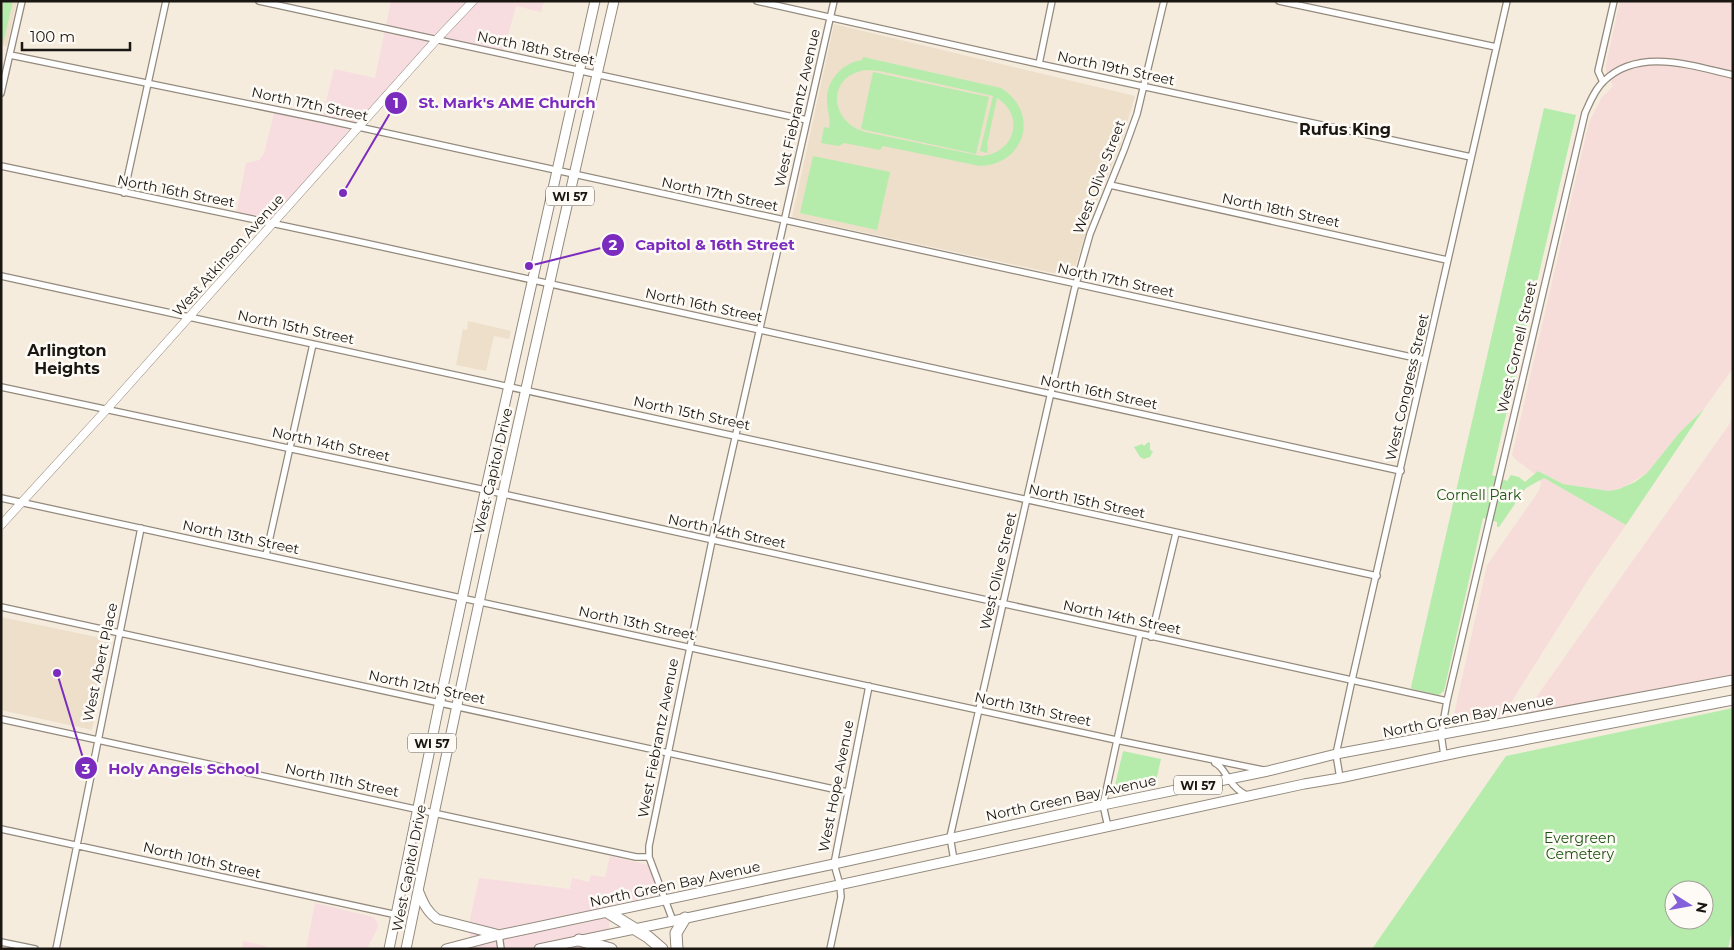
<svg xmlns="http://www.w3.org/2000/svg" width="1734" height="950" font-family="Montserrat,sans-serif">
	<rect width="100%" height="100%" fill="#f6ecde"/>
	<path fill="#f7dce0" d="M391,1H544L541,12L516,6L503,54L437,39L273,224L236,215L246,163L259,160L264,154L275,109L322,119L334,69L375,78Z
		M610,856L648,865L661,895L612,905L606,949H470V919L479,878L570,889L572,878L589,882L591,875L605,877Z
		M315,903L373,917L377,922L378,927L367,949H306Z
		M243,941L266,946V949H242Z"/>
	<path fill="#f7ddda" d="M1620,1H1733V368L1704,409L1680,432L1647,473L1624,487L1609,491L1563,484L1539,471L1535,474L1516,460L1512,455L1589,122L1602,97L1613,86L1606,70V64Z
		M1733,419V675L1683,686L1525,713Z
		M1544,478L1626,525L1588,580L1502,717L1456,725L1454,723V714L1487,565L1538,492L1541,484L1540,480Z"/>
	<path fill="#eddfca" d="M1,1H17L7,46L1,45Z
		M834,24L1135,96L1121,144L1094,208L1072,277L792,217Z
		M468,321L511,331L509,339L494,336L486,371L456,365L463,329L467,330Z
		M1,617L111,640L92,730L1,710Z"/>
	<path fill="#b5ecac" fill-rule="evenodd" d="M3,1H13L3,44L1,31Z
		M863,57L1001,88C1040,112 1026,164 980,166L883,146L880,150L844,143L839,146L821,143L824,127L829,128C831,118 827,111 827,101C826,81 842,63 862,60ZM866,70L880,71L993,96L980,151L987,153L988,145H987L997,98C1026,116 1014,154 981,156L865,132C828,121 827,75 866,70Z
		M873,72L989,97L976,154L861,129Z
		M1544,108L1576,115L1492,475L1507,481L1511,475L1519,477L1525,482L1538,471L1563,484L1609,491L1619,489L1635,482L1647,473L1680,432L1704,409L1626,525L1544,478L1526,488L1499,527H1497V522L1483,518L1444,691L1439,695L1412,689L1411,687Z
		M813,156L890,172L877,230L800,213Z
		M1148,442L1150,443V450L1153,451L1150,457L1144,459L1140,457L1134,447L1142,444L1144,446Z
		M1733,708V927L1728,949H1372L1506,756ZM1674,890H1704V920H1674Z
		M1123,751L1161,759L1155,786L1113,794Z"/>
	<g fill="none" stroke-linecap="round" stroke-linejoin="round">
		<defs>
			<path id="minor" d="M259,1L807,120
				M757,1L1039,64L1471,157
				M1279,1L1496,47
				M10,55L322,119L1425,360
				M1039,64L1052,1
				M1603,82L1598,71L1614,1
				M1,93L22,1
				M1,166L351,240L1401,471
				M1110,185L1447,260
				M124,193L166,1
				M1,276L1377,576
				M1,387L485,490L1447,701
				M1,498L1116,740L1263,770
				M266,555L313,344
				M1,607L847,792
				M1151,637L1176,533
				M1,719L636,857H649
				M1444,755L1441,734L1447,701L1585,113C1590,102 1595,89 1604,81C1639,47 1692,66 1733,75
				M1215,763C1223,767 1224,773 1229,779C1234,787 1240,792 1248,796
				M1340,778L1336,754L1352,680L1507,1
				M1108,827L1103,805L1140,634
				M1,829L397,915
				M954,860L950,837L1074,291L1090,234L1124,150L1137,114L1164,1
				M673,921L649,857V846L714,531L834,1
				M499,935L501,949
				M1,942L35,949
				M56,949L141,528
				M830,949L841,897L840,885L834,864L869,686"/>
			<path id="tertiary" d="M1,525L107,409L437,39L473,1"/>
			<path id="primary" d="M418,890C423,902 426,911 437,919L496,934
				M389,949L438,710L484,497L595,1
				M406,949C471,632 541,316 614,1
				M446,949L499,935L834,864L1103,805L1268,771L1336,754L1733,680
				M539,949L673,921L1304,784L1340,778L1461,752L1733,700"/>
			<path id="motorway" d="M609,913L648,937L662,949
				M579,940L611,949
				M677,949L676,933L685,918"/>
		</defs>
		<use href="#minor" stroke="#938a7d" stroke-width="8"/>
		<use href="#tertiary" stroke="#938a7d" stroke-width="9"/>
		<use href="#primary" stroke="#938a7d" stroke-width="11"/>
		<use href="#motorway" stroke="#938a7d" stroke-width="13"/>
		<use href="#minor" stroke="#fff" stroke-width="5.5"/>
		<use href="#tertiary" stroke="#fff" stroke-width="8"/>
		<use href="#primary" stroke="#fff" stroke-width="9"/>
		<use href="#motorway" stroke="#fff" stroke-width="11"/>
	</g>
	<g text-anchor="middle" dominant-baseline="central" stroke-width="5" stroke-linejoin="round" paint-order="stroke">
		<g fill="#fefaf5" stroke="#5e5b56" stroke-width="1">
			<rect x="546" y="186.5" width="48" height="19" rx="4"/>
			<rect x="408" y="733.5" width="48" height="19" rx="4"/>
			<rect x="1174" y="775.5" width="48" height="19" rx="4"/>
		</g>
		<g font-size="12" font-weight="bold" fill="#1a1712">
			<text x="570" y="196">WI 57</text>
			<text x="432" y="743">WI 57</text>
			<text x="1198" y="785">WI 57</text>
		</g>
		<g font-size="14" fill="#1a1712" stroke="#fefaf5">
			<text transform="translate(536 48) rotate(12)">North 18th Street</text>
			<text transform="translate(1116 68) rotate(12)">North 19th Street</text>
			<text transform="translate(310 104) rotate(12)">North 17th Street</text>
			<text transform="translate(797 108) rotate(-77)">West Fiebrantz Avenue</text>
			<text transform="translate(1099 177) rotate(-69)">West Olive Street</text>
			<text transform="translate(176 191) rotate(11)">North 16th Street</text>
			<text transform="translate(720 194) rotate(12)">North 17th Street</text>
			<text transform="translate(1281 210) rotate(12)">North 18th Street</text>
			<text transform="translate(228 255) rotate(-48)">West Atkinson Avenue</text>
			<text transform="translate(1116 280) rotate(12)">North 17th Street</text>
			<text transform="translate(704 305) rotate(12)">North 16th Street</text>
			<text transform="translate(296 327) rotate(12)">North 15th Street</text>
			<text transform="translate(1517 347) rotate(-77)">West Cornell Street</text>
			<text transform="translate(1407 387) rotate(-77)">West Congress Street</text>
			<text transform="translate(1099 392) rotate(12)">North 16th Street</text>
			<text transform="translate(692 413) rotate(12)">North 15th Street</text>
			<text transform="translate(331 444) rotate(12)">North 14th Street</text>
			<text transform="translate(493 471) rotate(-77)">West Capitol Drive</text>
			<text transform="translate(1087 501) rotate(12)">North 15th Street</text>
			<text transform="translate(727 531) rotate(12)">North 14th Street</text>
			<text transform="translate(241 537) rotate(12)">North 13th Street</text>
			<text transform="translate(998 571) rotate(-77)">West Olive Street</text>
			<text transform="translate(1122 617) rotate(12)">North 14th Street</text>
			<text transform="translate(637 623) rotate(12)">North 13th Street</text>
			<text transform="translate(100 662) rotate(-78)">West Abert Place</text>
			<text transform="translate(427 687) rotate(12)">North 12th Street</text>
			<text transform="translate(1033 709) rotate(12)">North 13th Street</text>
			<text transform="translate(1468 716) rotate(-11)">North Green Bay Avenue</text>
			<text transform="translate(658 738) rotate(-79)">West Fiebrantz Avenue</text>
			<text transform="translate(342 780) rotate(12)">North 11th Street</text>
			<text transform="translate(836 786) rotate(-79)">West Hope Avenue</text>
			<text transform="translate(1071 798) rotate(-12)">North Green Bay Avenue</text>
			<text transform="translate(202 860) rotate(13)">North 10th Street</text>
			<text transform="translate(409 868) rotate(-79)">West Capitol Drive</text>
			<text transform="translate(675 884) rotate(-12)">North Green Bay Avenue</text>
		</g>
		<g font-size="14" fill="#1c5212" stroke="#fefaf5">
			<text x="1479" y="495">Cornell Park</text>
			<text x="1580" y="838">Evergreen<tspan x="1580" dy="16">Cemetery</tspan></text>
		</g>
		<g font-size="16" font-weight="bold" fill="#1a1712" stroke="#fefaf5">
			<text x="1345" y="129">Rufus King</text>
			<text x="67" y="350">Arlington<tspan x="67" dy="18">Heights</tspan></text>
		</g>
	</g>
	<path fill="none" stroke="#7b2cbf" stroke-width="2" d="M343 193L396 103M529 266L613 245M57 673L86 768"/>
	<g fill="#7b2cbf" stroke="#fefaf5" stroke-width="2">
		<circle cx="343" cy="193" r="5"/>
		<circle cx="529" cy="266" r="5"/>
		<circle cx="57" cy="673" r="5"/>
		<circle cx="396" cy="103" r="12"/>
		<circle cx="613" cy="245" r="12"/>
		<circle cx="86" cy="768" r="12"/>
	</g>
	<g font-size="15" text-anchor="middle" font-weight="bold" fill="#fff">
		<text x="396" y="108">1</text>
		<text x="613" y="250">2</text>
		<text x="86" y="774">3</text>
	</g>
	<g font-size="15" text-anchor="middle" font-weight="bold" fill="#7b2cbf" stroke="#fefaf5" stroke-width="5" stroke-linejoin="round" paint-order="stroke">
		<text x="507" y="108">St. Mark's AME Church</text>
		<text x="715" y="250">Capitol &amp; 16th Street</text>
		<text x="184" y="774">Holy Angels School</text>
	</g>
	<rect width="1734" height="950" fill="none" stroke="#1a1712" stroke-width="5"/>
	<g transform="translate(1689 905) rotate(101)"><circle r="24" fill="#fefaf5" stroke="#a39f9a"/>
	<path d="M0-4L9 19L0 12L-9 19Z" fill="#8261db"/>
	<text y="-8" font-size="14" font-weight="bold" text-anchor="middle" fill="#1a1712">N</text>
	</g>
	<path d="M22 42v8h108v-8" fill="none" stroke="#1a1712" stroke-width="2.5"/>
	<text x="30" y="42" font-size="15" fill="#1a1712" stroke="#fefaf5" stroke-width="4" paint-order="stroke">100 m</text>
</svg>
